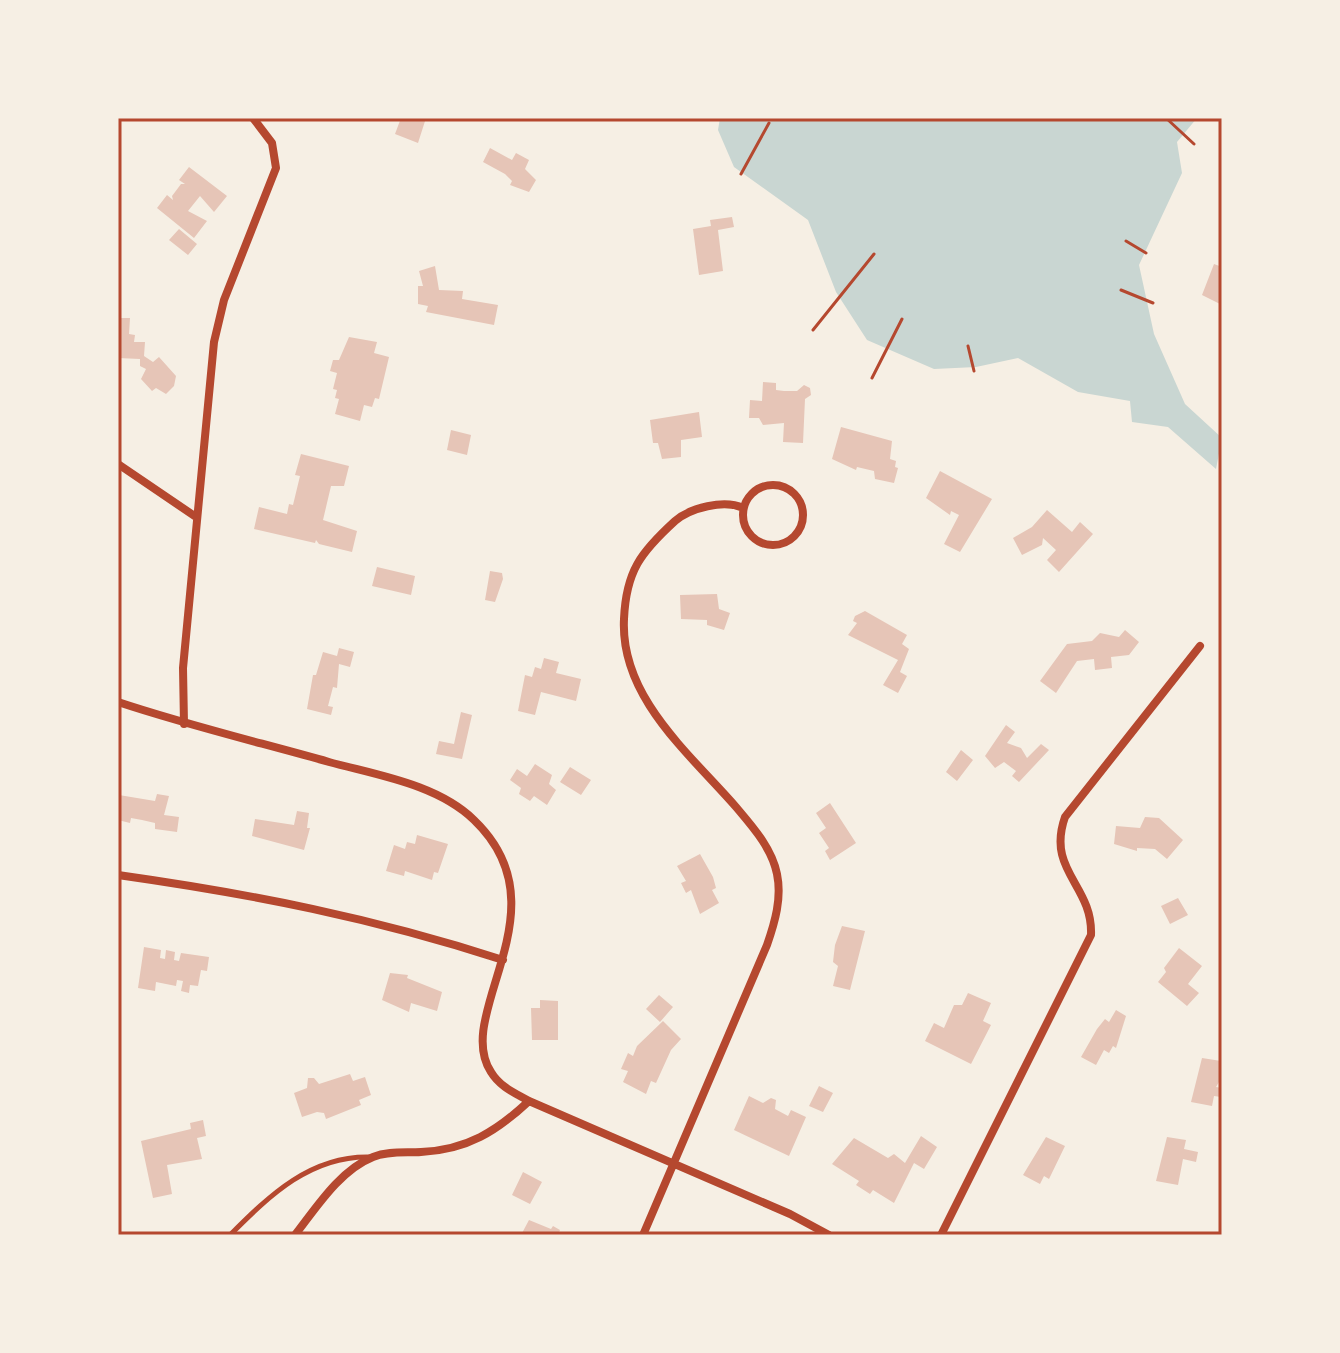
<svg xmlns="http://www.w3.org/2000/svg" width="1340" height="1353" font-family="'Asap Condensed',sans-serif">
	<rect width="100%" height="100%" fill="#f6efe4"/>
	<path fill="#c9d6d2" d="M720,118H1197L1177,142L1182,173L1139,265L1154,334L1185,404L1222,438L1216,469L1168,427L1132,422L1130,401L1078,392L1018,358L976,367L934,369L867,340L836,292L808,220L734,167L718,130Z"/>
	<path fill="#e6c5b7" d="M401,118H426L418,143L395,134Z
		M490,148L512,160L516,153L529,160L525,169L536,180L529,192L510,185L512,181L505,174L483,162Z
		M189,167L227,196L214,212L200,196L188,211L207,221L194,238L157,208L167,195L173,200L172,196L181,184H185L179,180Z
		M732,217L734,227L718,230L723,271L699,275L693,229L711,226L710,220Z
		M179,229L197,244L188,255L169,240Z
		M1214,264L1222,267V305L1202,295Z
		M435,266L439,290L463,291L462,299L498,305L494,325L426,312L428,306L418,304V286H423L419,271Z
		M118,318H130L129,334L135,335L134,342H145L144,356L153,362L159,357L176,376L174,386L166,394L156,388L152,391L141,379L146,369L140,366V359L118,358Z
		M349,337L377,342L374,353L389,357L379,399L375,398L372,407L364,405L360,421L335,414L339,399L335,398L337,390L333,389L337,373L330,371L333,360H339Z
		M763,382L776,383V390L784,391H797L804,385L810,388L811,395L805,399L803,443L783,442L784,423L763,425L759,418H749L750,400L762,401Z
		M699,412L702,437L681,440V457L662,459L658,443H653L650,420Z
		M841,427L892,441L890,459L896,461L895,467L898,468L894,483L875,479L874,471L857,467L856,470L832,459Z
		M451,430L471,435L467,455L447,450Z
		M301,454L349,466L344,486H331L323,520L357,531L352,552L319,544L316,540L315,543L254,529L259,507L287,514L289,504L293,505L300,476L295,475Z
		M940,471L992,499L960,552L944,544L959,515L951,511L950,515L926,498Z
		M1047,510L1072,532L1080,522L1093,534L1059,572L1047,560L1056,550L1043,538L1042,545L1022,555L1013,538L1032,527Z
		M377,567L415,576L411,595L372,586Z
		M490,571L502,573L503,579L495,602L485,600Z
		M717,594L719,609L730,613L724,630L707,625V620L681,619L680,595Z
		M865,611L907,635L902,644L909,649L900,672L907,676L898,693L883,685L898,660L848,635L857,623L853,621L855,616Z
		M1125,630L1139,642L1129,655L1111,657L1112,668L1095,670L1094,659L1077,661L1056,693L1040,681L1067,644L1092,641L1100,633L1119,637Z
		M339,648L354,652L350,667L339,664L337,688L333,687L328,706L333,707L331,715L307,709L313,675H316L323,652L337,656Z
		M544,658L559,662L556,673L581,679L576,701L541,692L535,715L518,711L525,675L532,677L535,667L541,669Z
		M461,712L472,715L462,759L436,754L439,741L454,744Z
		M1006,725L1015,732L1007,743L1021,748L1027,758L1041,744L1049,750L1019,782L1012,776L1016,771L1004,762L995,768L985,756Z
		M961,750L973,760L957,781L946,772Z
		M535,764L552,775L549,784L556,790L547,805L534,796L530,801L519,794L521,788L510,780L517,769L527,776Z
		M570,767L591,780L581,795L560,782Z
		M157,794L169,796L164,815L179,817L177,832L155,829V823L142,820L131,818L130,823L118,820L119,795L155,801Z
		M830,803L856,843L830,860L825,851L829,848L819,833L826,828L816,813Z
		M297,811L309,813L307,828H310L304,850L252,836L255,819L294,825Z
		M1145,817L1159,818L1183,840L1167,859L1155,849L1137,848V851L1114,844L1116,826L1140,828Z
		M417,835L448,844L438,873L434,872L432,880L405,871L404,876L386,871L394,845L405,849L407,842L415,844Z
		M700,854L713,877L716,888L712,890L719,903L700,914L691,890L686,893L681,883L686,881L677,866Z
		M1178,898L1188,915L1170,924L1161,906Z
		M842,926L865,931L850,990L833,986L838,966L833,962L835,945Z
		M144,947L161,950L160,958L165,959L166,950L175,952L174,960L179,961L181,953L209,957L207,971L201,970L198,986L190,985L189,993L181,991L183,981L177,980L176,986L156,982L155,991L138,988Z
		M1179,948L1202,966L1188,984L1199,993L1187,1006L1158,982L1166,972L1164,968Z
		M390,973L408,975L407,978L442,992L437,1011L411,1003L409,1012L382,1000Z
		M968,993L991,1003L983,1021L991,1025L971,1064L925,1041L934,1023L944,1028L954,1005H962Z
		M659,995L673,1007L660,1022L646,1009Z
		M540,1000L558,1001V1040H532L531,1008H540Z
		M1116,1010L1126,1016L1116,1048L1113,1046L1109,1053L1104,1050L1096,1065L1081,1057L1097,1029L1105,1019L1109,1022Z
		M663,1021L681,1039L671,1050L656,1083L651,1081L646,1094L623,1082L628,1071L621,1069L628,1053L633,1056L637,1046Z
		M1202,1058L1221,1061L1222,1077L1216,1087L1222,1088L1221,1097L1214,1096L1212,1106L1191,1102Z
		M350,1074L353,1081L365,1077L371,1095L359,1100L361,1105L326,1119L324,1113L317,1112L302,1117L294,1093L307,1088L308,1078H314L319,1084Z
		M819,1086L833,1093L823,1112L809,1106Z
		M749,1096L763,1103L771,1098L776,1100L775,1109L788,1116L791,1110L806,1117L789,1156L734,1130Z
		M203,1120L206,1136L197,1138L202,1159L167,1165L172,1194L153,1198L141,1141L191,1129L190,1123Z
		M921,1136L937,1147L924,1169L914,1163L894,1203L873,1190L870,1194L856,1185L859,1181L832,1164L854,1138L888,1158L894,1154L905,1163Z
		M1046,1137L1065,1146L1049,1179L1044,1176L1040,1184L1023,1175Z
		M1167,1137L1186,1140L1184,1149L1198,1152L1196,1162L1183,1159L1178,1185L1156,1181Z
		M523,1172L542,1182L530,1204L512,1195Z
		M529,1220L551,1229L553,1226L560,1230L558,1235H521Z"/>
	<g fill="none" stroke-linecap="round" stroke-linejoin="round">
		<path stroke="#b5482f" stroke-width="3" d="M1166,118L1194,144
			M741,174L769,123
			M1126,241L1146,253
			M1121,290L1153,303
			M813,330L874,254
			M968,346L974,371
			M872,378L902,319"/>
		<path stroke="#b5482f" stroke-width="5" d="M230,1235C270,1195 311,1155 371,1157"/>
		<path stroke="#b5482f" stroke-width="8" d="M118,464L196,517
			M743 515a30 30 0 1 1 60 0a30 30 0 1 1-60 0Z
			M118,702C187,725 258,742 329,762C376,775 437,784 474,820C567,909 452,1013 491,1072C500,1087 515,1093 529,1101L790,1214L829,1235
			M184,724L183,668L214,342L224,300L276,168L272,143L253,118
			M118,875C252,894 374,918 503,960
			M295,1235C316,1208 340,1170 373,1157C388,1151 405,1153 421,1152C467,1150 497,1131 529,1101
			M643,1235L767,945C775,922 782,898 777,874C772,848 752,826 736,807C689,753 620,697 624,619C626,571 641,552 675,521C690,508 724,499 743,508
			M941,1235L1091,935C1093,885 1046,871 1065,817L1200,646"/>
	</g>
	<rect width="1340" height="1353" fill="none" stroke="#f6efe4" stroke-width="240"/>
	<rect x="120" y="120" width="1100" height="1113" fill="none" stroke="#b5482f" stroke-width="3"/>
</svg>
